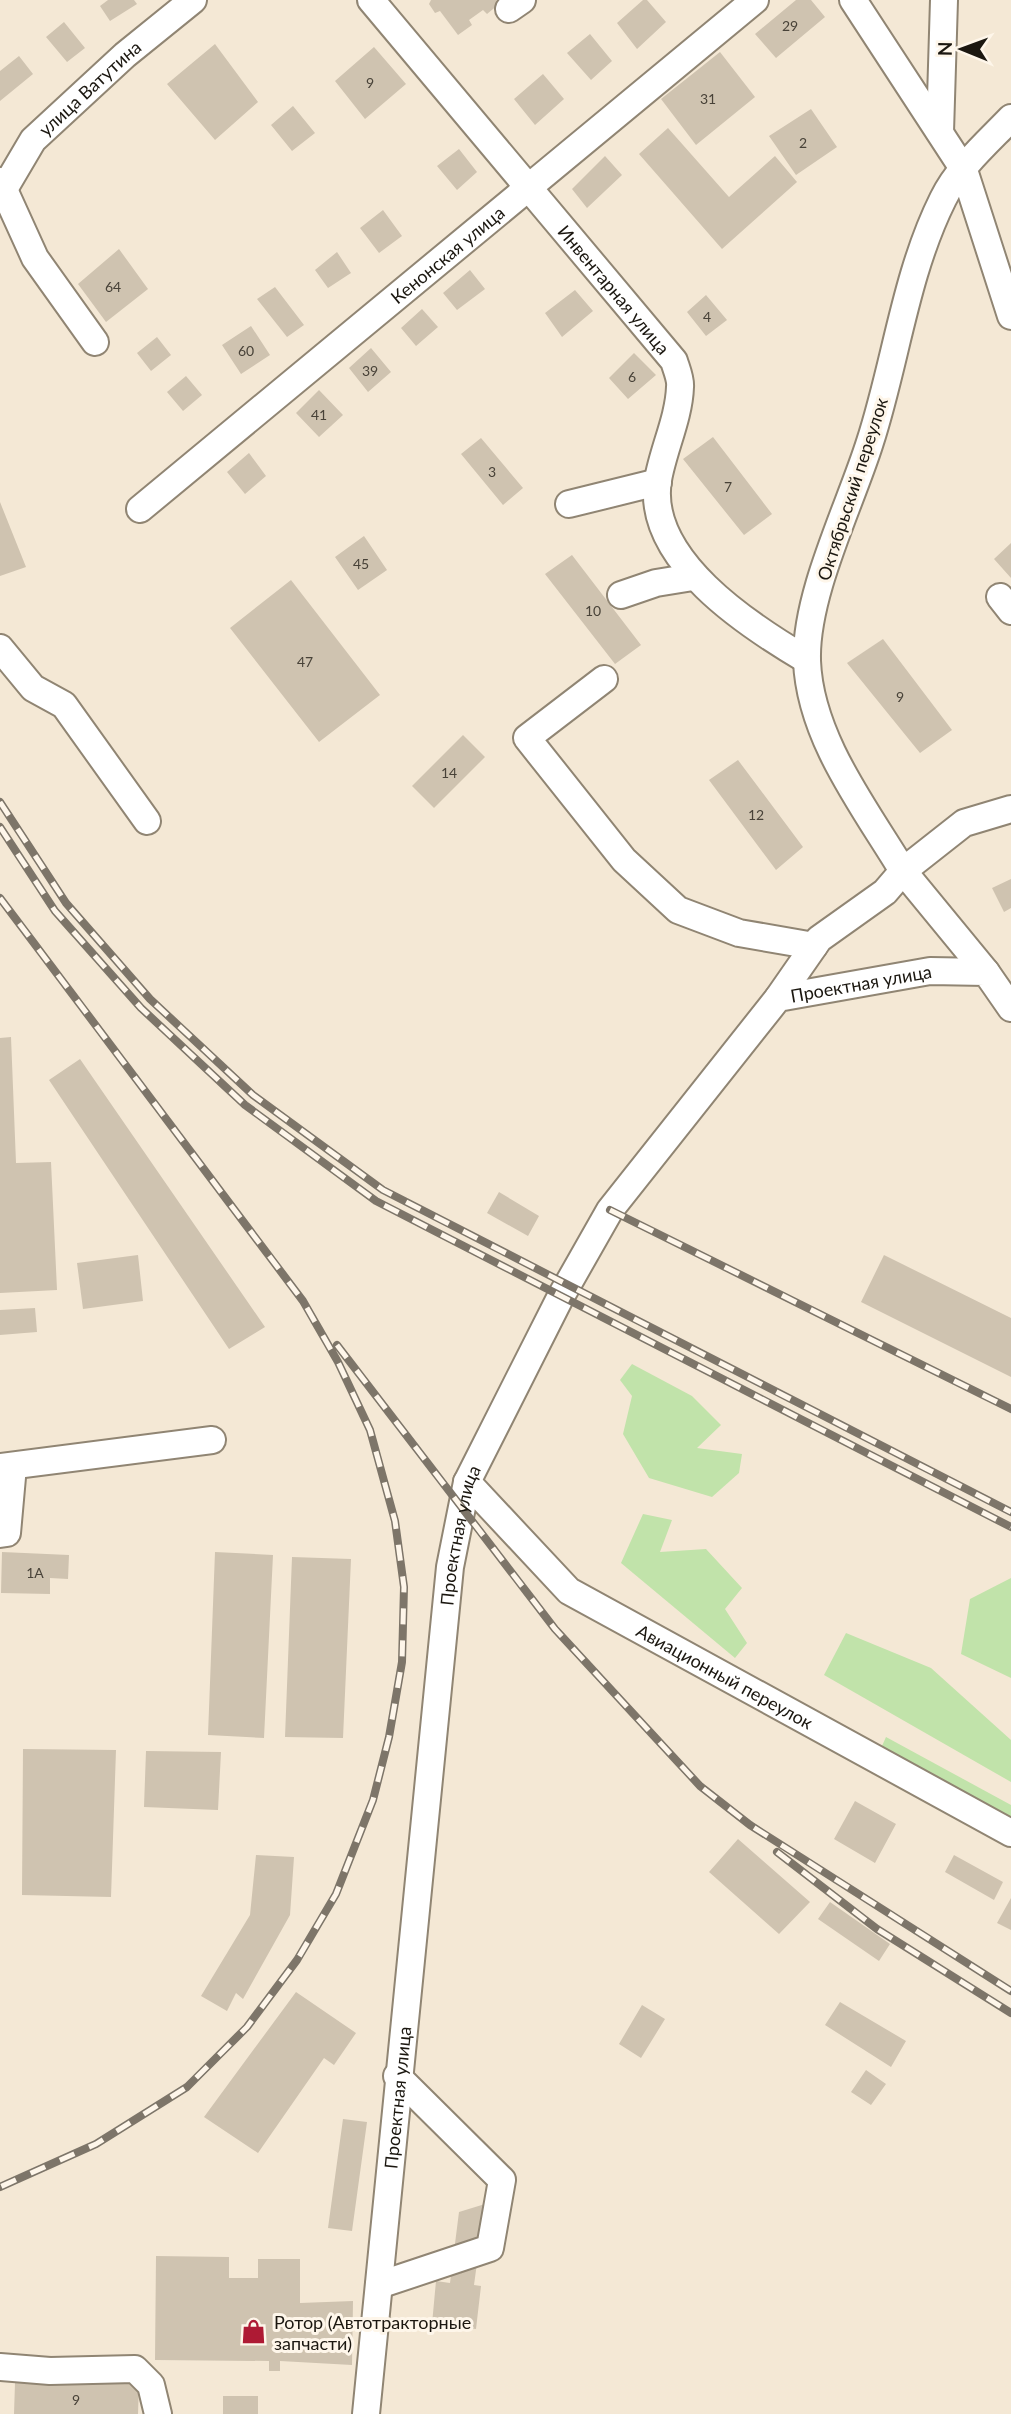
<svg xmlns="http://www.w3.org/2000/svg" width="1011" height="2414" font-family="Lato,sans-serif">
	<rect width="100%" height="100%" fill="#f4e8d5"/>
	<path fill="#c1e3aa" d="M632,1364L692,1396L721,1425L697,1448L742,1454L739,1473L712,1497L649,1478L623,1434L632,1396L620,1380Z
		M643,1514L672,1520L660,1552L706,1549L742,1588L725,1609L747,1643L735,1658L621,1563Z
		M1011,1578V1678L961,1654L970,1599Z
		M846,1633L931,1668L1011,1740V1782L824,1675Z
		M886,1737L1011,1805V1821L882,1746Z"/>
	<path fill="#cfc3b0" d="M108,0H134L137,4L110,21L100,6Z
		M431,0H496L499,4L487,14L483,10L469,20L472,25L458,35L440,11L435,13L429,4Z
		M643,0H647L666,22L637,49L617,23Z
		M796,0H811L825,17L776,58L755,34Z
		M64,22L85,48L67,62L46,37Z
		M590,34L612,61L591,80L567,53Z
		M215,44L258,102L215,140L167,84Z
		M374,47L406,84L365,119L335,81Z
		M720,52L755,97L696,145L661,99Z
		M19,56L33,74L0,101V71Z
		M543,74L564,99L535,125L514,99Z
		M293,106L315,133L292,151L271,125Z
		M811,109L837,147L796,175L769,136Z
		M668,128L729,197L775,156L797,182L722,249L639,154Z
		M459,149L477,172L457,190L437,166Z
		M605,156L622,175L587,208L572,189Z
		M383,210L402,236L379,253L360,228Z
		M119,249L148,289L106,322L78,284Z
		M337,252L351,273L328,288L315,270Z
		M470,270L485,289L457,310L443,293Z
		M275,287L304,325L287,337L257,299Z
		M575,290L593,311L562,337L545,313Z
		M706,295L727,320L706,336L687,312Z
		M422,309L438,327L416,346L401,328Z
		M251,326L270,355L241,374L222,345Z
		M157,337L171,355L151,371L137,353Z
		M371,348L391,372L368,392L349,368Z
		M634,353L656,375L628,399L609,378Z
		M186,376L202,395L183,411L167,392Z
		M319,390L343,415L319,437L296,413Z
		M713,437L772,514L744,535L683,459Z
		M481,438L523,488L503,505L461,454Z
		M249,453L266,476L245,494L227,472Z
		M0,502L26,567L0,576Z
		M364,536L387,570L358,590L335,557Z
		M1011,543V578L994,559Z
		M572,555L641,645L615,664L545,574Z
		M291,580L380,695L319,742L230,628Z
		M883,639L952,730L920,753L847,663Z
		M463,735L485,757L434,808L412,786Z
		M738,760L803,847L776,870L709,780Z
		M1011,879V908L1004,912L992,888Z
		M11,1037L16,1163L51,1162L57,1290L0,1293V1038Z
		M80,1059L265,1327L229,1349L49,1080Z
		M499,1192L539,1216L528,1236L487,1213Z
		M138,1255L143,1301L83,1309L77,1263Z
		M884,1255L1011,1318V1377L861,1302Z
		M35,1308L37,1332L0,1335V1310Z
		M2,1552L69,1555L68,1579L50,1578V1594L1,1593Z
		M215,1552L273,1555L264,1738L208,1735Z
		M292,1557L351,1559L343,1738L285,1737Z
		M23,1749L116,1750L111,1897L22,1895Z
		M146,1751L221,1752L218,1810L144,1807Z
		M855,1801L896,1824L875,1863L834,1839Z
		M738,1839L810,1902L779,1934L709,1872Z
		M256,1855L294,1857L290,1915L243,1999L236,1993L227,2011L201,1996L250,1915Z
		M954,1855L1003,1882L994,1900L945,1872Z
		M1011,1898V1930L997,1923Z
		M830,1902L890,1944L879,1961L818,1919Z
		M296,1992L356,2033L334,2065L324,2058L258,2153L204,2117Z
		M840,2002L906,2041L891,2067L825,2025Z
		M642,2005L665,2019L641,2058L619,2044Z
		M866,2070L886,2084L871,2105L851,2092Z
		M343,2119L367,2122L352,2231L328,2228Z
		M485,2204L474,2285L481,2286L476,2329L432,2324L436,2281L450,2283L459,2212Z
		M156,2256L229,2257V2278H258V2259H300V2303L353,2301L352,2365L280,2361V2371H269V2361L155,2360Z
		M15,2383L139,2384L138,2414H14Z
		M223,2396H258V2414H223Z"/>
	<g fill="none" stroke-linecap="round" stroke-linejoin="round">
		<defs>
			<g id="minor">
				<path id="s1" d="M371,0L674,361C676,368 681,379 680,387C679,418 663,450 658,480C645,559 749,626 807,660"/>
				<path d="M853,0L964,170L1011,316"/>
				<path d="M509,9L522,0"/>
				<path d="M1011,118C988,142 958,168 943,199C905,275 896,362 870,442C850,506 805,594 807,661C810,738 865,808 903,871L964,823L1011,809"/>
				<path d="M940,132L944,0"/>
				<path d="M0,181L35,258L95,342"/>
				<path id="s2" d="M0,196L33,140L125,55L193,0"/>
				<path d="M569,504L658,482"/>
				<path id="s3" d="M140,509L755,0"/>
				<path d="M621,595L656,583L693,577"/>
				<path d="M1000,597L1011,611"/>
				<path d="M0,648L33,688L64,705L147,821"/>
				<path d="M604,679L527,738L624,860L678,910L739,933L814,946"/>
				<path d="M778,998L819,939L885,892L903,871L986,972"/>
				<path d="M0,1467L212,1440"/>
				<path id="s4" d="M467,1482L569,1591L1011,1833"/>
				<path d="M0,1534L7,1533L13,1466"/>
				<path d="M379,2285L490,2248L502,2180L397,2076"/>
				<path d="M0,2367L50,2371L135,2369L151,2385L158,2414"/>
				<path id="s5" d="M366,2414L450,1567L467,1482L560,1298L610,1210L778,998L930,971L986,972L1011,1008"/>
			</g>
		</defs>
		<use href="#minor" stroke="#908573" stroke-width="30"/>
		<use href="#minor" stroke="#fff" stroke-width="26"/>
		<defs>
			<path id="rail" d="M0,802L66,903L150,999L253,1095L383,1190L1011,1512
				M0,827L55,911L141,1008L245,1105L376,1201L1011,1527
				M0,898L303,1301L338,1362L370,1430L395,1521L404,1587L402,1662L389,1737L373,1800L336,1894L297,1960L247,2027L187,2087L96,2144L0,2187
				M610,1210L1011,1409
				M337,1345L555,1629L700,1786L750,1825L1011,1991
				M777,1852L877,1929L1011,2013"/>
		</defs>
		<use href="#rail" stroke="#7d7569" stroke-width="8"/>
		<use href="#rail" stroke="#fef6ea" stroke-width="5" stroke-dasharray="16" stroke-linecap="butt"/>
	</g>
	<defs>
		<symbol id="shop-bare" viewBox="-9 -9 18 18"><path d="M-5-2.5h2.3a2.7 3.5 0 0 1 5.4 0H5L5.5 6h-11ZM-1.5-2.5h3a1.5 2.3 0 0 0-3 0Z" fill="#ae1a34" stroke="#fef6ea" stroke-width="2.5" paint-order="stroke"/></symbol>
	</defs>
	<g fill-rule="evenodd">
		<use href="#shop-bare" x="236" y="2314" width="35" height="35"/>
	</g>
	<g text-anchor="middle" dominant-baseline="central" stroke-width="6" stroke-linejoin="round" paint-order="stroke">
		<g font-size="14" fill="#484238">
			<text x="790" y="25">29</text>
			<text x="370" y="82">9</text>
			<text x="708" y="98">31</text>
			<text x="803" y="142">2</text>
			<text x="113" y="286">64</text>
			<text x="707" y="316">4</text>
			<text x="246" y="350">60</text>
			<text x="370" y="370">39</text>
			<text x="632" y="376">6</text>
			<text x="319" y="414">41</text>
			<text x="492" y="471">3</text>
			<text x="728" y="486">7</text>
			<text x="361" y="563">45</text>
			<text x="593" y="610">10</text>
			<text x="305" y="661">47</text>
			<text x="900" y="696">9</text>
			<text x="449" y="772">14</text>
			<text x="756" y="814">12</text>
			<text x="35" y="1572">1А</text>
			<text x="76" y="2399">9</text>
		</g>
		<g font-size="18" fill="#1b1710" stroke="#fef6ea">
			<text stroke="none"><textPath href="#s2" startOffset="142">улица Ватутина</textPath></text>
			<text stroke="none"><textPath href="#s3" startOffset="399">Кенонская улица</textPath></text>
			<text stroke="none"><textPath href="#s1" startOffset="378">Инвентарная улица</textPath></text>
			<text transform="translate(852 489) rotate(-72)">Октябрьский переулок</text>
			<text stroke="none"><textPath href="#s5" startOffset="1600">Проектная улица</textPath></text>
			<text stroke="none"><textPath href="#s5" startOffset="884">Проектная улица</textPath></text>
			<text stroke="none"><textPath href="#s4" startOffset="327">Авиационный переулок</textPath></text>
			<text stroke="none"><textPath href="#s5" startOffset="318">Проектная улица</textPath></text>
		</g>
		<g font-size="18" fill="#1b1710" stroke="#fef6ea" text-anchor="start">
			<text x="274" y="2322">Ротор (Автотракторные<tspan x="274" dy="21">запчасти)</tspan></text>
		</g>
	</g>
	<g transform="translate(962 49) rotate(271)" stroke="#fef6ea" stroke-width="5" paint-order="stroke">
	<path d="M0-5L12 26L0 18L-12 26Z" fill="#1b1710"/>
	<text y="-10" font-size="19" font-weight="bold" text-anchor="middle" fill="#1b1710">N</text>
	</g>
</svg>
